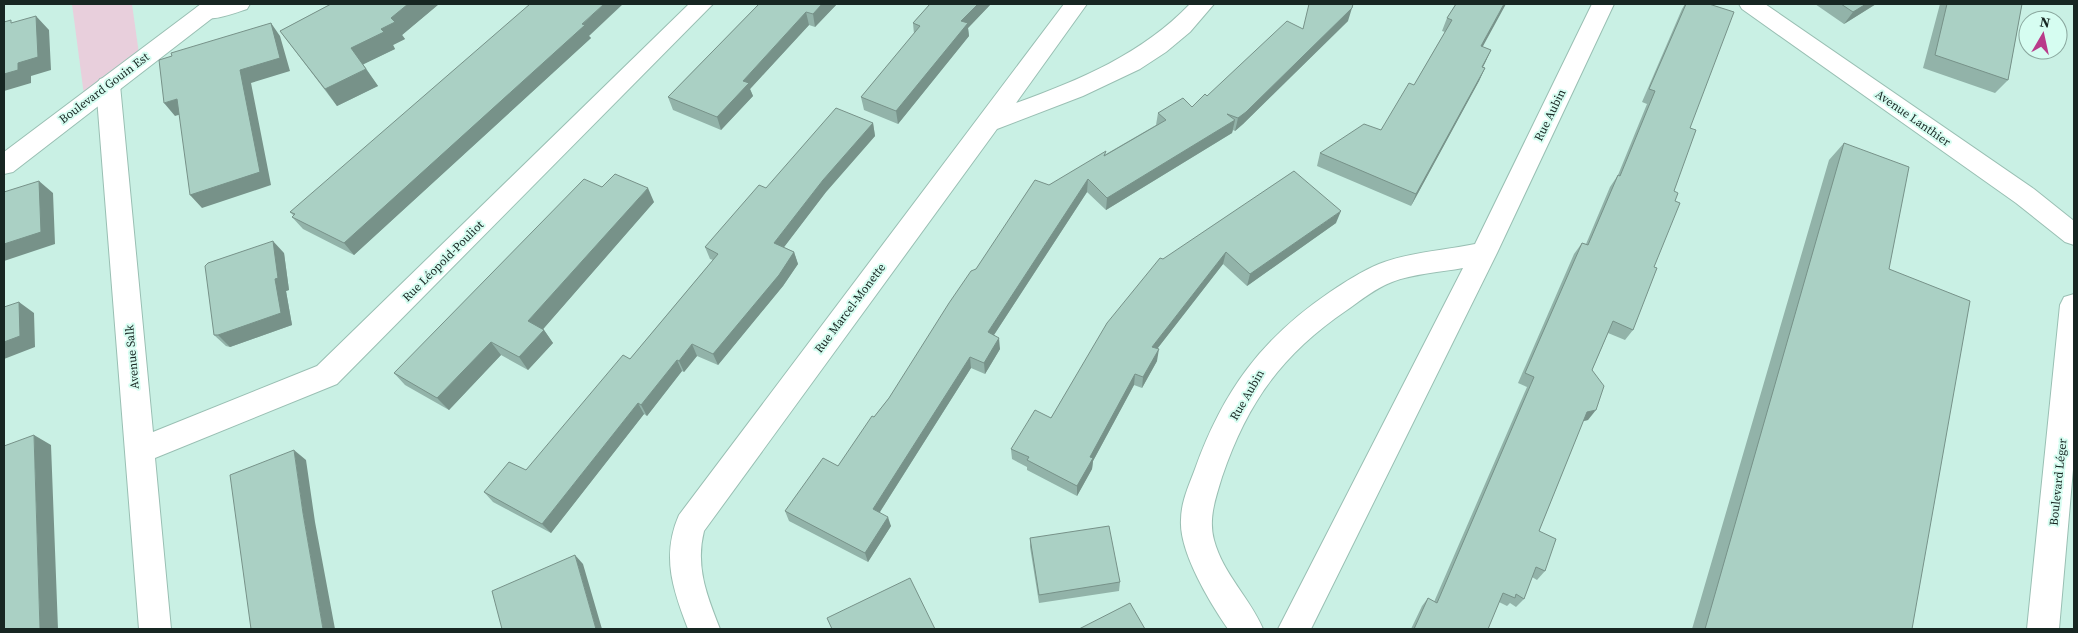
<svg xmlns="http://www.w3.org/2000/svg" width="2078" height="633" font-family="'Source Serif 4',serif">
	<rect width="100%" height="100%" fill="#c9f0e4"/>
	<path fill="#e8cfdc" d="M72,4H132L140,61L85,103Z"/>
	<g fill="none" stroke-linecap="round" stroke-linejoin="round">
		<defs>
			<path id="street" d="M205,4H250L247,9C232,14 212,22 197,17L194,12L197,7Z
				M689,4H713L337,384L155,458L171,629H139L96,85L100,79L108,77L116,79L120,85L153,432L317,366Z
				M1064,4H1087L1016,103C1080,80 1142,54 1190,4H1214L1190,32L1166,52L1140,69L1083,96L997,129L704,531C695,567 707,596 720,629H688C673,590 661,556 679,515Z
				M1592,4H1614L1497,253L1311,629H1278L1463,268C1442,272 1412,274 1392,282C1376,288 1361,300 1347,310C1282,354 1247,403 1222,477C1216,497 1208,518 1214,540C1223,574 1250,598 1263,629H1228C1210,603 1179,552 1181,520C1181,502 1189,485 1195,469C1223,391 1261,339 1330,292C1345,282 1362,271 1379,264C1405,253 1446,250 1475,244Z
				M1739,4H1765L2034,189L2074,221V245L2065,242L2016,203L1742,9Z"/>
			<path id="secondary" d="M201,4H227L224,9L13,172L4,174V152Z
				M2074,294V458L2059,629H2027L2060,305L2064,297Z"/>
		</defs>
		<use href="#street" stroke="#99bfb3" stroke-width="2"/>
		<use href="#secondary" stroke="#99bfb3" stroke-width="2"/>
		<use href="#street" fill="#fff" fill-rule="evenodd"/>
		<use href="#secondary" fill="#fff" fill-rule="evenodd"/>
	</g>
	<path fill="#92b3a9" d="M331,4H439L402,35L405,39L393,45L395,49L363,64L378,86L337,106L280,31Z
		M759,4H837L815,27L809,25L750,89L753,96L721,130L673,110L668,97Z
		M930,4H990V5L968,28L969,36L898,124L864,110L861,97L914,34L913,23Z
		M1456,4L1483,47L1491,50L1483,67L1485,68L1479,81L1411,206L1317,166L1320,153L1381,130L1414,85L1445,32L1442,31L1447,18Z
		M1685,4H1709L1690,128L1674,191L1654,267L1633,330L1625,340L1608,333L1592,370L1588,420L1583,421L1539,531L1545,571L1537,580L1532,577L1524,599L1516,607L1510,603L1507,606L1499,602L1488,629H1411L1422,606L1428,598L1434,602L1527,387L1518,383L1574,254L1582,243L1586,244L1610,187L1618,175L1647,104L1642,102L1682,9Z
		M1815,4H1876L1844,24Z
		M1940,4H2022L2008,80L1995,93L1923,68Z
		M1348,21L1243,124L1235,131L1233,130L1232,133L1106,210L1087,192L994,335L1000,349L985,374L971,368L880,512L891,526L868,562L789,521L785,511L838,466L874,417L889,398L976,269L1049,185L1106,154L1156,125L1158,113L1192,107L1303,29Z
		M589,36L591,38L354,255L303,229L292,217L294,216L290,212Z
		M873,123L875,136L826,192L784,247L794,252L798,264L783,286L718,365L697,356L684,372L682,371L647,416L644,414L551,533L493,502L484,492L526,470L630,359L713,260L710,259L705,247L766,188Z
		M1844,143L1889,269L1912,629H1692L1829,160Z
		M602,187L654,202L543,329L544,330L553,343L528,370L501,355L449,410L405,385L394,373Z
		M1336,223L1247,286L1223,264L1157,349V361L1142,388L1134,385L1093,461L1092,469L1077,496L1027,470V467L1012,459L1011,449L1051,418L1163,259Z
		M284,253L289,290L286,291L292,325L230,347L226,346L214,335Z
		M1030,538L1120,582L1119,591L1039,603L1030,547Z"/>
	<path fill="#779289" d="M408,4H439L402,35L405,39L393,45L395,49L362,65L351,48Z
		M604,4H623L589,36L591,38L354,255L344,243Z
		M822,4H837L815,27L813,14Z
		M978,4H990V5L968,28L969,36L898,124L896,111L961,21Z
		M1504,4H1506L1476,59L1481,46Z
		M1866,4H1876L1844,24L1853,12Z
		M1352,8L1348,21L1243,124L1235,131L1238,118Z
		M806,12L809,25L750,89L753,96L721,130L717,117L743,81Z
		M36,16L49,30L51,70L31,76V83L4,91V74L18,63Z
		M271,23L280,36L290,71L251,83L271,185L202,208L190,195L240,70Z
		M1491,50L1485,63L1476,79L1482,67Z
		M1485,68L1479,81L1411,206L1416,194Z
		M366,69L378,86L337,106L325,89Z
		M177,99L188,112L175,116L164,103Z
		M1235,120L1232,133L1106,210L1107,198Z
		M873,123L875,136L826,192L778,255L774,243L823,180Z
		M1088,179L1087,192L988,344V332Z
		M39,181L53,193L55,244L4,261V244Z
		M648,188L654,202L538,335L528,321Z
		M1341,211L1336,223L1247,286L1250,274Z
		M273,241L284,253L289,290L286,291L292,325L230,347L218,335L275,279Z
		M794,252L798,264L783,286L718,365L713,354Z
		M1226,252L1223,264L1150,358L1152,347Z
		M19,302L34,313L35,347L4,359V342Z
		M544,330L553,343L528,370L519,357Z
		M999,338L1000,349L985,374L984,363Z
		M491,342L501,355L449,410L437,398Z
		M692,344L697,356L684,372L679,361Z
		M1159,349L1157,361L1142,388L1143,377Z
		M970,357L971,368L876,518L873,509Z
		M677,360L682,371L647,416L641,405Z
		M1135,374L1134,385L1093,461L1092,469L1077,496V486L1090,457Z
		M638,403L644,414L551,533L542,524Z
		M1596,410L1588,420L1579,422L1587,412Z
		M34,435L51,445L58,629H40Z
		M294,450L306,460L315,522L335,629H323L303,513Z
		M888,517L891,526L868,562L865,553Z
		M575,555L583,564L602,629H596Z"/>
	<path fill="#aad0c4" stroke="#779289" d="M331,4H408L391,18L395,22L381,29L384,32L351,48L366,69L325,89L280,31Z
		M530,4H604L582,24L585,25L344,243L292,217L295,214L290,212Z
		M759,4H822L813,14L806,12L743,81L749,83L717,117L668,97Z
		M930,4H978L961,21L968,23L896,111L861,97L920,26L913,23Z
		M1309,4H1353L1352,8L1246,112L1238,118L1227,114L1235,120L1107,198L1088,179L988,332L999,338L984,363L970,357L873,509L888,517L865,553L785,511L823,458L838,466L872,416L874,417L889,398L949,303L971,271L976,269L1035,180L1049,185L1106,151L1104,156L1166,120L1158,113L1183,98L1192,107L1205,94L1207,96L1287,21L1303,29Z
		M1456,4H1504L1481,46L1491,50L1482,67L1485,68L1416,194L1320,153L1364,124L1381,130L1409,83L1414,85L1452,20L1447,18Z
		M1686,4H1709L1734,12L1690,128L1696,130L1674,191L1678,193L1675,201L1680,203L1654,267L1657,268L1633,330L1613,321L1592,370L1604,386L1596,410L1587,412L1539,531L1556,539L1545,571L1536,567L1524,599L1516,594L1515,598L1503,593L1488,629H1414L1428,598L1437,603L1534,377L1525,373L1582,243L1588,245L1618,175L1620,176L1655,91L1649,89Z
		M1841,4H1866L1853,12Z
		M1947,4H2022L2008,80L1935,55Z
		M36,16L38,57L18,63V70L4,74V22L11,20V23Z
		M271,23L280,58L240,70L260,172L190,195L177,99L164,103L159,60L172,56L171,53Z
		M836,108L873,123L823,180L774,243L794,252L779,275L713,354L692,344L679,361L677,360L641,405L638,403L542,524L484,492L509,462L526,470L623,355L630,359L718,254L705,247L759,185L766,188Z
		M1844,143L1909,167L1889,269L1970,301L1912,629H1705Z
		M1294,171L1341,211L1250,274L1226,252L1152,347L1159,349L1143,377L1135,374L1090,457L1093,458L1077,486L1027,460L1029,457L1011,449L1035,410L1051,418L1107,323L1160,258L1163,259Z
		M615,174L648,188L528,321L544,330L519,357L491,342L437,398L394,373L584,179L602,187Z
		M39,181L41,232L4,244V192Z
		M273,241L278,278L275,279L281,313L218,335H214L205,266L208,263Z
		M19,302L20,336L4,342V307Z
		M34,435L40,629H4V446Z
		M294,450L303,513L323,629H251L230,475Z
		M1109,526L1120,582L1039,595L1030,538Z
		M575,555L596,629H502L492,591Z
		M910,578L935,629H832L827,618Z
		M1130,603L1145,629H1079Z"/>
	<g text-anchor="middle" dominant-baseline="central" stroke-width="4" stroke-linejoin="round" paint-order="stroke">
		<g font-size="12" fill="#172622" stroke="#d6fdf1">
			<text transform="translate(104 88) rotate(-37)">Boulevard Gouin Est</text>
			<text transform="translate(1550 115) rotate(-64)">Rue Aubin</text>
			<text transform="translate(1913 118) rotate(35)">Avenue Lanthier</text>
			<text transform="translate(443 261) rotate(-45)">Rue Léopold-Pouliot</text>
			<text transform="translate(850 308) rotate(-53)">Rue Marcel-Monette</text>
			<text transform="translate(132 357) rotate(-95)">Avenue Salk</text>
			<text transform="translate(1247 395) rotate(-60)">Rue Aubin</text>
			<text transform="translate(2058 482) rotate(-84)">Boulevard Léger</text>
		</g>
	</g>
	<rect width="2078" height="633" fill="none" stroke="#172622" stroke-width="10"/>
	<g transform="translate(2043 35) rotate(9)"><circle r="24" fill="#d6fdf1" stroke="#8aa79e"/>
	<path d="M0-4L9 19L0 12L-9 19Z" fill="#b93b8a"/>
	<text y="-8" font-size="14" font-weight="bold" text-anchor="middle" fill="#172622">N</text>
	</g>
</svg>
